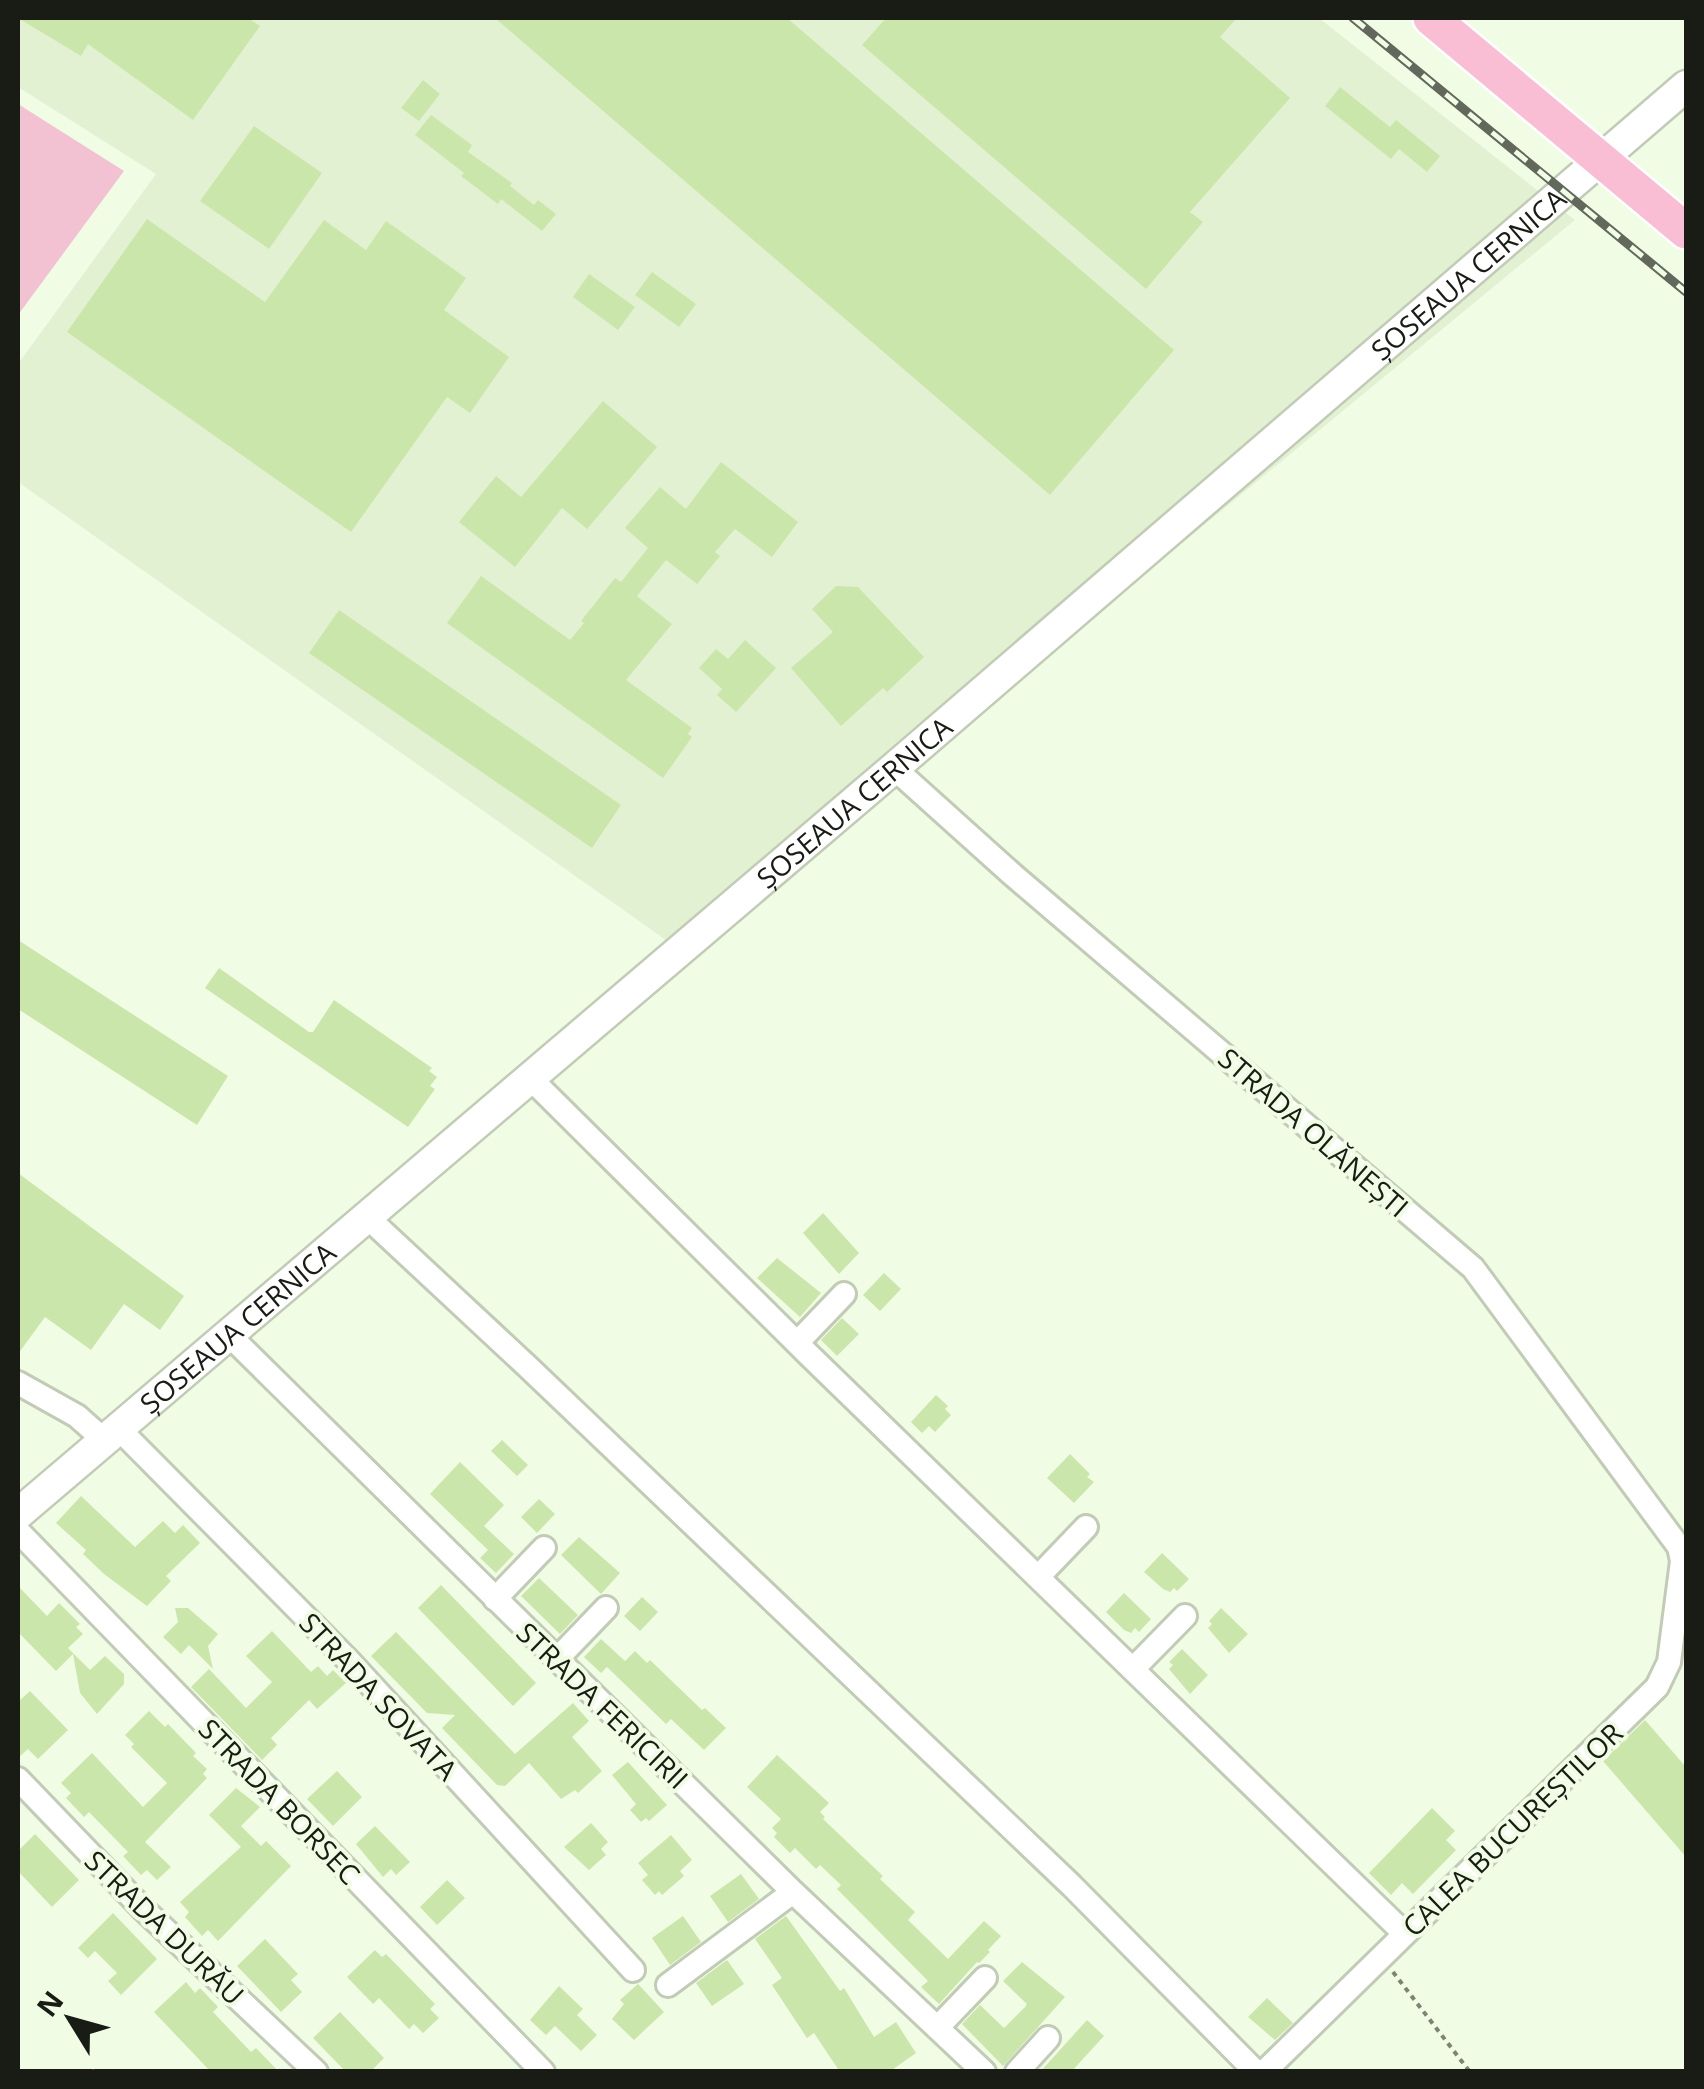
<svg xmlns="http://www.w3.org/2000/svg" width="1704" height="2089" font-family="'Open Sans',sans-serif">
	<rect width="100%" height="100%" fill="#f1fce5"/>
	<path fill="#e3f1d3" d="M18,18H1319L1575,220L917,761L687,955L18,482V364L156,174L18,87Z"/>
	<path fill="#f2c2d2" d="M18,104L124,171L18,315Z"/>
	<path fill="#cbe6aa" d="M18,18H248L260,26L193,120L88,44L81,56Z
		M495,18H787L1174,350L1050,495Z
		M886,18H1237L1220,37L1290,98L1190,212L1203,222L1146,289L862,45Z
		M423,80L440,94L419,121L401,108Z
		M1340,87L1390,127L1396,120L1440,156L1427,172L1399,149L1391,159L1325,106Z
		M431,115L472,145L468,152L512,183L510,186L534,205L538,200L556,214L542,231L501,199L498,204L461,176L464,173L415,135Z
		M254,126L322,173L269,249L200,201Z
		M147,219L265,302L324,220L366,250L386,221L466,278L444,310L509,357L470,413L447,397L351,532L67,332Z
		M652,272L696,304L679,327L635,295Z
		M589,274L635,307L618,330L573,297Z
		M603,401L657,447L587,529L562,508L515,567L459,522L496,476L521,497Z
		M721,462L798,522L772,557L735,529L715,552L720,556L697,584L666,560L637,596L672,624L626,680L692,728L688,734L692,737L663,778L447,623L481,576L570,640L584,623L581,621L615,578L621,582L648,548L625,528L660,487L686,509Z
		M836,586L858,587L924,657L887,692L883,688L841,726L791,668L833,632L812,609Z
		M339,610L621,805L592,848L309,653Z
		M745,640L776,668L736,712L717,695L722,689L699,668L716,649L728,659Z
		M18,940L228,1076L197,1125L18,1009Z
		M219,968L309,1032H313L334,1000L432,1068L429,1071L437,1077L430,1086L435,1089L408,1127L205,988Z
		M18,1173L184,1296L160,1330L124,1304L91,1350L45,1317L18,1354Z
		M823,1213L859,1253L839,1274L803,1233Z
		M777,1258L821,1293L800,1317L757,1278Z
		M884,1273L901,1289L880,1311L863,1295Z
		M842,1318L859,1334L837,1356L821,1340Z
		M936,1395L948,1406L945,1409L951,1415L935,1432L929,1426L922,1433L911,1422Z
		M502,1440L528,1465L517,1476L491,1451Z
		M1070,1454L1090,1474L1087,1477L1094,1482L1074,1503L1047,1478Z
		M460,1462L504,1505L484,1526L514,1554L496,1573L480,1558L488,1550L430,1494Z
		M81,1496L135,1547L163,1521L175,1533L183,1525L200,1543L166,1576L171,1581L147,1606L104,1574L83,1554L86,1550L56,1523Z
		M539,1499L555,1514L537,1533L521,1517Z
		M579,1537L620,1573L601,1594L561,1555Z
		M1162,1553L1189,1579L1177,1591L1174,1588L1170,1592L1163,1589L1144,1572Z
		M539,1578L578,1615L560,1634L521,1596Z
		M441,1585L536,1683L513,1706L418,1608Z
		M18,1586L47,1616L59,1603L80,1624L76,1627L83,1634L68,1648L90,1670L105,1656L124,1674V1684L97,1714L80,1693L73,1654L56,1671L18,1632Z
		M1124,1593L1151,1619L1139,1632L1135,1628L1131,1633L1124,1630L1106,1612Z
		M642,1597L658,1612L640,1631L624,1616Z
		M175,1608H188L218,1634L208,1646L213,1669L189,1645L181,1654L163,1637L178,1622Z
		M1221,1608L1248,1634L1229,1653L1208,1628L1212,1624L1209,1621Z
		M272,1631L311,1672L318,1666L327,1676L333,1670L346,1683L317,1709L309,1700L271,1738L277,1745L262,1760L191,1687L209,1669L246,1708L272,1682L246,1656Z
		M396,1632L515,1754L573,1703L589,1721L572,1737L602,1771L578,1793L575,1790L561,1799L529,1763L505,1786L497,1785L442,1728L455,1715L427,1713L371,1656Z
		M601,1639L625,1661L635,1651L647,1663L650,1660L702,1710L705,1708L726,1728L704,1750L671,1719L666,1724L607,1667L601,1673L584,1657Z
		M1182,1649L1208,1675L1190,1694L1169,1669L1173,1665L1169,1662Z
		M30,1691L68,1730L38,1759L28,1749L18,1758V1702Z
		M149,1711L165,1727L168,1724L196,1753L193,1756L207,1769L203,1774L207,1778L145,1842L171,1867L157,1880L147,1870L141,1875L123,1856L128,1852L89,1812L84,1817L66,1798L71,1793L61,1783L92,1753L143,1807L167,1783L131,1747L134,1744L125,1735Z
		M1645,1720L1686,1767V1857L1603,1761Z
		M777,1755L829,1803L820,1812L825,1817L823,1819L883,1876L880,1879L915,1912L908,1920L948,1959L984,1921L1001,1936L988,1950L990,1952L979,1963L977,1962L939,2004L921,1987L928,1981L837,1889L841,1885L820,1865L816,1869L795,1848L790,1853L774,1837L777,1833L772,1828L781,1819L747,1787Z
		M628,1762L667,1805L649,1821L646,1818L641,1822L630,1810L636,1804L612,1775Z
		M337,1771L362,1797L333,1826L307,1799Z
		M236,1788L260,1807L241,1826L261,1846L266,1841L291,1866L218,1941L208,1930L202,1936L185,1917L189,1912L180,1902L241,1847L209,1815Z
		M1432,1808L1455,1831L1446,1840L1456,1850L1413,1894L1402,1883L1391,1895L1369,1873Z
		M591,1823L608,1842L601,1849L606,1855L589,1870L564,1847Z
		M375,1826L410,1862L396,1875L391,1869L383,1877L356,1844Z
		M35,1834L79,1880L52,1907L18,1871V1851Z
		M671,1835L692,1860L680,1871L684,1876L662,1895L659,1891L655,1895L642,1880L648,1875L638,1863Z
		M741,1874L759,1899L728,1922L710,1896Z
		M447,1880L465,1898L437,1925L420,1907Z
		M113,1913L157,1959L121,1995L108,1981L117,1973L95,1951L88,1958L78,1948Z
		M683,1916L701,1942L670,1965L652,1938Z
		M786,1916L840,1991L844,1988L874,2037L896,2022L916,2053L889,2072H840L814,2033L807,2038L772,1985L782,1978L755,1939Z
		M265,1939L298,1974L291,1980L302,1992L281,2012L237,1966Z
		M375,1950L382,1957L386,1954L435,2004L430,2009L439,2018L423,2033L414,2024L409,2029L379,1998L373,2004L347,1977Z
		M727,1960L744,1984L712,2006L696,1983Z
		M1022,1962L1065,1997L1003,2066L962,2024L980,2005L1004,2028L1025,2007L1027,2004L1003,1981Z
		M186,1982L195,1993L200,1988L218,2007L213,2012L251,2052L256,2048L279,2072H211L154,2012Z
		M638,1984L664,2012L634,2040L612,2019L624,2004L620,2000Z
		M559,1986L583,2009L577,2015L597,2035L581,2051L555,2026L546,2035L530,2020Z
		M1267,1998L1293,2023L1275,2040L1248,2017Z
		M340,2012L384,2058L370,2072H346L313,2038Z
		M1087,2020L1104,2036L1071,2072H1040Z"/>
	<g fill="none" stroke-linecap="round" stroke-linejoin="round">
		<defs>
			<path id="street" d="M894,768L1013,875L1473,1268L1679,1547L1682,1561L1669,1662L1657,1687L1264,2072
				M528,1076L809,1355L1404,1933
				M366,1216L527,1366L1072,1886L1256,2072
				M228,1334L793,1892L984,2072
				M797,1343L844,1294
				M18,1383L77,1416L104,1440
				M118,1428L348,1660L633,1970
				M18,1531L543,2072
				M1038,1577L1086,1527
				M495,1599L544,1548
				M557,1659L606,1608
				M1133,1669L1185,1616
				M18,1779L143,1909L316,2072
				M668,1985L793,1892
				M937,2028L985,1978
				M1017,2072L1048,2038"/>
			<g id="secondary">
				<path id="s1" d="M18,1514L894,768L1686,86"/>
			</g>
			<path id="primary" d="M1431,18L1686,231"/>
		</defs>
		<use href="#street" stroke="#c1cbb5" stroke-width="28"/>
		<use href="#secondary" stroke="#c1cbb5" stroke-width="35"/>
		<use href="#primary" stroke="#fff" stroke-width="40"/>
		<path stroke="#7d8475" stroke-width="4" stroke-dasharray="5 5" stroke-linecap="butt" d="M1393,1972L1470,2072"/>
		<use href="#street" stroke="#fff" stroke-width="22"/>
		<use href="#secondary" stroke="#fff" stroke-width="30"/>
		<use href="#primary" stroke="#f9bed4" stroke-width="35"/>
		<defs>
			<path id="rail" d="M1353,18L1686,292"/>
		</defs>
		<use href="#rail" stroke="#62685b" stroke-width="9"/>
		<use href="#rail" stroke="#f1fce5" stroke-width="5" stroke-dasharray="15" stroke-linecap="butt"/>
	</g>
	<g text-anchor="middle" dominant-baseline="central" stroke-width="8" stroke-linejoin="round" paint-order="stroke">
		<g font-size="28" fill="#181c14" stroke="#f1fce5">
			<text stroke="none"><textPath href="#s1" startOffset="1908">ȘOSEAUA CERNICA</textPath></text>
			<text stroke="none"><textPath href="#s1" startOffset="1098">ȘOSEAUA CERNICA</textPath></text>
			<text transform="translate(1314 1132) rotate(41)">STRADA OLĂNEȘTI</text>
			<text stroke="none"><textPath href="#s1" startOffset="288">ȘOSEAUA CERNICA</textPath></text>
			<text transform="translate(379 1696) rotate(47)">STRADA SOVATA</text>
			<text transform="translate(603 1705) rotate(44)">STRADA FERICIRII</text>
			<text transform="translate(280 1801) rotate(46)">STRADA BORSEC</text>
			<text transform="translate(1512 1829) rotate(-44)">CALEA BUCUREȘTILOR</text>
			<text transform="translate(165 1927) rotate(44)">STRADA DURĂU</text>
		</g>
	</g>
	<rect width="1704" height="2089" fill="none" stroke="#181c14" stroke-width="40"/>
	<g transform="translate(70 2019) rotate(307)" stroke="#f1fce5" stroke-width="8" paint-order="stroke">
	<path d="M0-8L18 38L0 25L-18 38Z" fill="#181c14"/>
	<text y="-15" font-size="28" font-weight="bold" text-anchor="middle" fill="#181c14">N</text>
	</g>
</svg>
